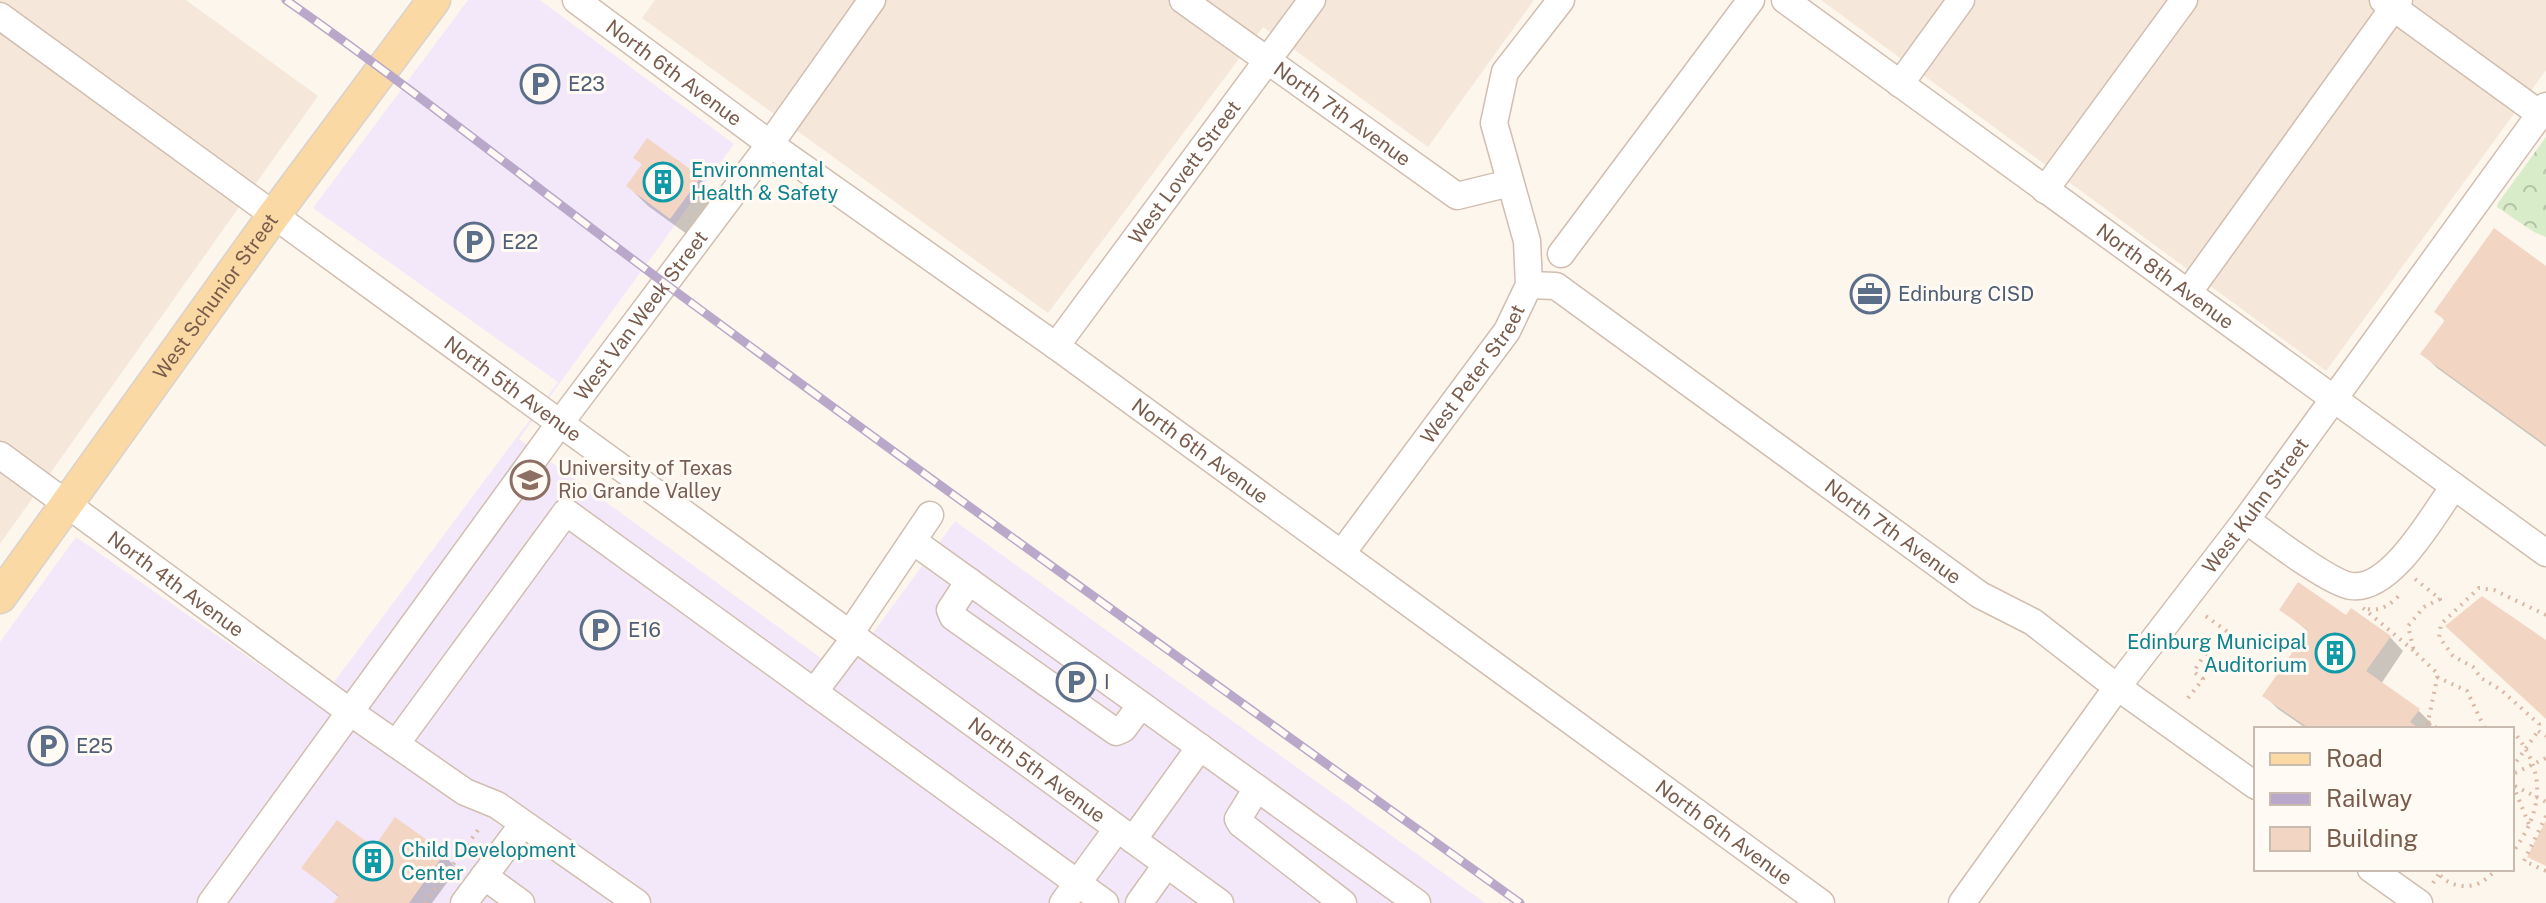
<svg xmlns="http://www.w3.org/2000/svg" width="2546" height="903" font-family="'Public Sans',sans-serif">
	<defs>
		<pattern id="park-crowns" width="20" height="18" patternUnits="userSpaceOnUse" patternTransform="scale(2)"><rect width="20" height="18" fill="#d8ecc9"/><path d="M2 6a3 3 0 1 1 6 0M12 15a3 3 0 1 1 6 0" fill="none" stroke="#b4c2a5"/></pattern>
	</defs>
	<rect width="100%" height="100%" fill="#fdf6ec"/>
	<path fill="#f5e8da" d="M0,0H186L318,96L0,544Z
		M655,0H1534L1428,147L1263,27L1048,313L642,18Z
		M1821,0H2546V70L2326,371Z"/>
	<path fill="#f3e8fa" d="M468,0H540L734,144L519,439L843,674L955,521L1485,903H0V642L76,537L317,705L558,382L313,208Z"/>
	<path fill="url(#park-crowns)" d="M2546,137V237L2534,232L2497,207L2498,203Z"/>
	<path fill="#0003" d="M648,141L700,179L720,199L691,237L648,206L628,186L643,165L636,158Z
		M2546,268V447L2437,368L2423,354L2446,322L2437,312Z
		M2281,609L2347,618L2390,637L2403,651L2381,684L2418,710L2432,724L2429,729H2307L2278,709L2264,695L2309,632Z
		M396,820L444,855L457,869L432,903H336L340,898L304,868L375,850Z"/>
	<path fill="#f3d5c3" d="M647,138L701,177L670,219L626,186L642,164L633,158Z
		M2494,228L2546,266V445L2420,354L2445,320L2434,312Z
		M2298,582L2346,615L2351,608L2391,636L2366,671L2420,709L2410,722L2420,729H2310L2262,696L2308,630L2279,610Z
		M2482,596L2546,640V719L2445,626Z
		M395,817L445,853L409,903H333L339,896L301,868L337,820L374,847Z
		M2546,820V866L2527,857Z"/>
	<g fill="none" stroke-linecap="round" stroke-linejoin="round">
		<defs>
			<g id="minor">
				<path id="s1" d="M576,0L770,144L1056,346L1821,903"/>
				<path id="s2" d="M1183,0L1457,196L1510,183"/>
				<path id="s3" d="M1785,0L2546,553"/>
				<path d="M2383,0L2540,114"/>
				<path id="s4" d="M0,16L1220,903"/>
				<path d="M1900,84L1961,0"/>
				<path d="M2045,190L2184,0"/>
				<path d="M1561,254L1751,0"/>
				<path id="s5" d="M1529,285L1556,286L1980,595L2033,622L2105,678L2256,786"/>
				<path d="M2188,293L2399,0"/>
				<path id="s6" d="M1056,346L1312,0"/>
				<path id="s7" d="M0,455L350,712L465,792L497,805L637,903"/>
				<path d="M2246,520C2267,535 2329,583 2351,586C2391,592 2434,514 2454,486"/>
				<path d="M913,541L1417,903"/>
				<path id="s8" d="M1342,553L1507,331L1529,285L1527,241L1494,123L1505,72L1561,0"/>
				<path d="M969,581L950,610L953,617L1116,732L1123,729L1141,705"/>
				<path d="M849,635L930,515"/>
				<path d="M814,692L854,639"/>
				<path d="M396,744L566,512L1105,903"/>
				<path d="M1257,788L1238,819L1241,824L1343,903"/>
				<path d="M1133,840L1200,747"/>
				<path d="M2371,869L2419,903"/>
				<path d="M484,876L521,903"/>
				<path id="s9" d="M211,903L560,423L770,144L872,0"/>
				<path d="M464,903L523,824"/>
				<path d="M1063,903L1117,829"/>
				<path d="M1139,903L1167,864"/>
				<path id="s10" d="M1962,903L2118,686L2246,520L2546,106"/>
			</g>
			<g id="major">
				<path id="s11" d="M0,597L274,215L434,0"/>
			</g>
		</defs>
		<use href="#minor" stroke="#d1beb0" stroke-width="29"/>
		<use href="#major" stroke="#dad1cd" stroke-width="35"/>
		<path stroke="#d9b8a5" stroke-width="4" stroke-dasharray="2 6" stroke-linecap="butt" d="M2415,579L2440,599L2424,607L2408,626L2414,651L2438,674L2428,722L2424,729
			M2363,608L2414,651
			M2368,609C2381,612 2394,602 2401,593
			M2546,615L2494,590L2479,588L2441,624L2439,637L2453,656L2473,667L2481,678L2501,690L2539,724L2538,731L2546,736
			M2437,677L2467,691L2485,729
			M2188,698L2203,679L2194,672C2199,662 2210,646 2221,642C2225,640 2229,638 2232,635L2203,614
			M2428,722L2438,729
			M2512,730C2546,770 2545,809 2512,853
			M2512,768L2538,731
			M2515,773L2546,758
			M2513,785L2530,827
			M2515,786L2546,802
			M2546,816L2524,861L2546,871
			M2436,869C2444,886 2468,891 2483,881C2489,877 2493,872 2500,869
			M2433,883L2442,869
			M425,903L481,826"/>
		<use href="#minor" stroke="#fff" stroke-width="26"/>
		<use href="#major" stroke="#fbd9a5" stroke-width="32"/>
		<defs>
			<path id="rail" d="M286,0C416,91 540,191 667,285C949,494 1235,698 1520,903"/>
		</defs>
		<use href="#rail" stroke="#b9a8c9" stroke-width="9"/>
		<use href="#rail" stroke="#fffaf3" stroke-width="6" stroke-dasharray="18" stroke-linecap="butt"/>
	</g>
	<defs>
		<symbol id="parking-ring" viewBox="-11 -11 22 22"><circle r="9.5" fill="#fffaf3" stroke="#5c6f8a" stroke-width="1.5"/><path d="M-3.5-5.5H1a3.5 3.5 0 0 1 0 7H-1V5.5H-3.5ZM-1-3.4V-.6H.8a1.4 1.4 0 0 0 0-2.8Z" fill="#5c6f8a"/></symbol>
		<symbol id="building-ring" viewBox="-11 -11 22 22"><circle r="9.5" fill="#fffaf3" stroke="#0f9aa8" stroke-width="1.5"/><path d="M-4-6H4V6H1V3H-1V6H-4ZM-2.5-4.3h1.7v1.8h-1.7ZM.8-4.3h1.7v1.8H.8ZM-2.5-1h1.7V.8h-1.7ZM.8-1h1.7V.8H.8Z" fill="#0f9aa8"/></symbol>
		<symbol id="office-ring" viewBox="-11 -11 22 22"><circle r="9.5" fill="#fffaf3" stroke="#5c6f8a" stroke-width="1.5"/><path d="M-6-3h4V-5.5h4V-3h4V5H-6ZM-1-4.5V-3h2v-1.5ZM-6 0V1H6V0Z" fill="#5c6f8a"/></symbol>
		<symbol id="university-ring" viewBox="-11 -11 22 22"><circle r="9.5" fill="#fffaf3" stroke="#8d6e63" stroke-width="1.5"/><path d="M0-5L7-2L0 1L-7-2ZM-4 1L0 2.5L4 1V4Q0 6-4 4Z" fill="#8d6e63"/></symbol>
	</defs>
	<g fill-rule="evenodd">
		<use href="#parking-ring" x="518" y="62" width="44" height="44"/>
		<use href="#building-ring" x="641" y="160" width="44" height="44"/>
		<use href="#parking-ring" x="452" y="220" width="44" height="44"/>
		<use href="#office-ring" x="1848" y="272" width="44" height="44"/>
		<use href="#university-ring" x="508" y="458" width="44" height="44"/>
		<use href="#parking-ring" x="578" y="608" width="44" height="44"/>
		<use href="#building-ring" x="2313" y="631" width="44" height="44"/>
		<use href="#parking-ring" x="1054" y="660" width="44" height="44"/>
		<use href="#parking-ring" x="26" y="724" width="44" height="44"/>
		<use href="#building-ring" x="351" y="839" width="44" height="44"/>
	</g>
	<g text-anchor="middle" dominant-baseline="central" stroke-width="6" stroke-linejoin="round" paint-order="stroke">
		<g font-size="20" fill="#7a5c4d" stroke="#fffaf3">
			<text stroke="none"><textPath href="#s1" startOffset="122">North 6th Avenue</textPath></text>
			<text stroke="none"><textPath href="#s2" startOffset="196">North 7th Avenue</textPath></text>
			<text stroke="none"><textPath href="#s6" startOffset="216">West Lovett Street</textPath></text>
			<text stroke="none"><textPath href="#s3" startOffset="470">North 8th Avenue</textPath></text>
			<text stroke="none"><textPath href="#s11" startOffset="370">West Schunior Street</textPath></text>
			<text stroke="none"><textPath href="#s9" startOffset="728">West Van Week Street</textPath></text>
			<text stroke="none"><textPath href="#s8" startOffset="222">West Peter Street</textPath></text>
			<text stroke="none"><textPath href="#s4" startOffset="634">North 5th Avenue</textPath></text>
			<text stroke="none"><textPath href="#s1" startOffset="770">North 6th Avenue</textPath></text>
			<text stroke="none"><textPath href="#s10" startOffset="494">West Kuhn Street</textPath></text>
			<text stroke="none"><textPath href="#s5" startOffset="444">North 7th Avenue</textPath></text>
			<text stroke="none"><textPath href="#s7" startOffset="218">North 4th Avenue</textPath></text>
			<text stroke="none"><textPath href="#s4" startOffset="1282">North 5th Avenue</textPath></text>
			<text stroke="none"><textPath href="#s1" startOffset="1418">North 6th Avenue</textPath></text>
		</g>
		<g font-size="20" fill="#4e5e75" stroke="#fffaf3" text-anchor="start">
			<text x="568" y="84">E23</text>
			<text x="502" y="242">E22</text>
			<text x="1898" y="294">Edinburg CISD</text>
			<text x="628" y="630">E16</text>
			<text x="1104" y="682">I</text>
			<text x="76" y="746">E25</text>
		</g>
		<g font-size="20" fill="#0d838f" stroke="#fffaf3" text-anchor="start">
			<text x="691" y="170">Environmental<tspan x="691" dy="23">Health &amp; Safety</tspan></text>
			<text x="2307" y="642" text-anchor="end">Edinburg Municipal<tspan x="2307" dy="23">Auditorium</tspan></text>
			<text x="401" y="850">Child Development<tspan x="401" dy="23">Center</tspan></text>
		</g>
		<g font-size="20" fill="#785e54" stroke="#fffaf3" text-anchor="start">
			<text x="558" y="468">University of Texas<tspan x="558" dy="23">Rio Grande Valley</tspan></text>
		</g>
	</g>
	<rect x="2254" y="727" width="260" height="144" fill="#fffaf3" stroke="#cabbb1" stroke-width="2"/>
	<rect x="2270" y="753" width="40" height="12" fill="#fbd9a5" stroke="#cabbb1" stroke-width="2"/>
	<text x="2326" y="767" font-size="24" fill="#7a5c4d">Road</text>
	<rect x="2270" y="793" width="40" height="12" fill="#b9a8c9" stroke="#cabbb1" stroke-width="2"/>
	<text x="2326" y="807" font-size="24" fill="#7a5c4d">Railway</text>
	<rect x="2270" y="827" width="40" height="24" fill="#f3d5c3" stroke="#cabbb1" stroke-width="2"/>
	<text x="2326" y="847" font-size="24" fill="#7a5c4d">Building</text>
</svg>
